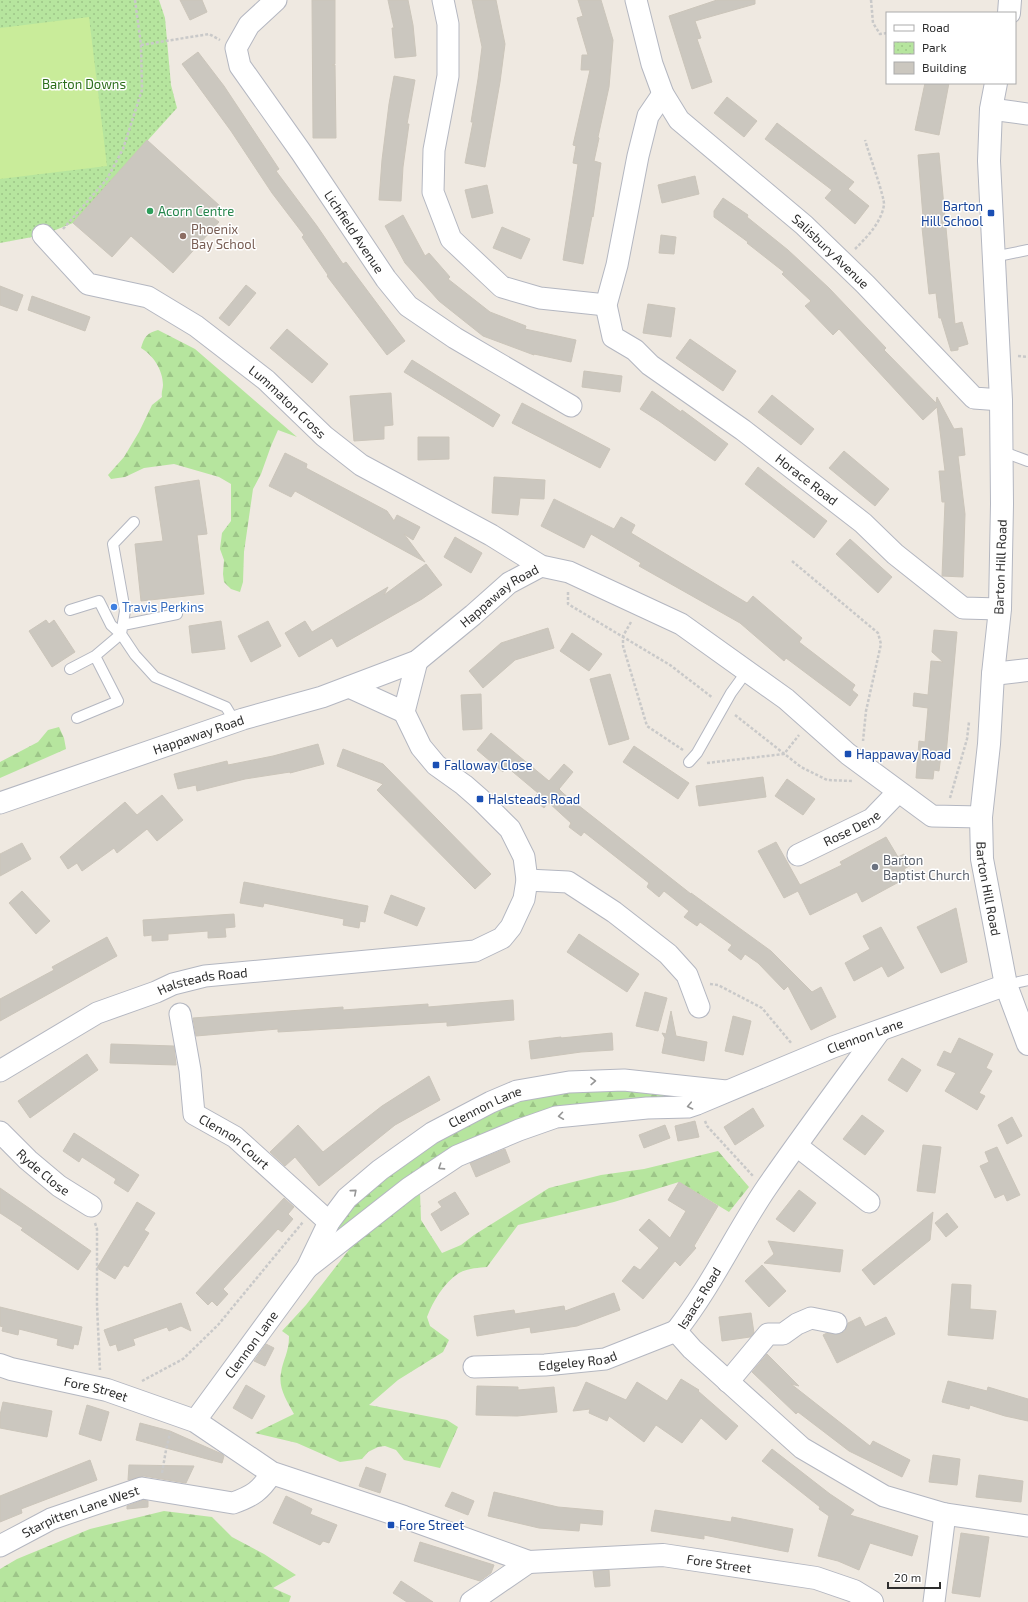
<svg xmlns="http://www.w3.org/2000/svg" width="1028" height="1602" font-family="'Exo 2',sans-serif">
	<defs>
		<pattern id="forest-firs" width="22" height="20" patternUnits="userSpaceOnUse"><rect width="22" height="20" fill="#b6e59e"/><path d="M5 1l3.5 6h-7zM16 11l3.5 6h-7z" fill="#9dc588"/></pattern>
		<pattern id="park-dots" width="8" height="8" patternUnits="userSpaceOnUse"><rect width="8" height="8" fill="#b6e59e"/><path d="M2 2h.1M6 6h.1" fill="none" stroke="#9dc588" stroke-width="1.8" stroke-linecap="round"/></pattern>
	</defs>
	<rect width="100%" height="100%" fill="#efe9e1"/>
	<path fill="url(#forest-firs)" d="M158,330L195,349L297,437L278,430L271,446L261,474L253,489L244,552L243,582L240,592L231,589L224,582L223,574L224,560L220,549L222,533L231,521V484L219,477L174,464L144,468L125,477L111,479L108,475L124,457L139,432L152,405L162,397C161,392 163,389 163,385C163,370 153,355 141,348C144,337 147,333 158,330Z
		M59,727L64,738L66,749L0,778V762L38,742L48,730Z
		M569,1082L726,1091L606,1112L457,1156L307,1268L329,1222L432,1133Z
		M718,1151L749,1187L729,1212L679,1182L614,1202L518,1225L487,1267C478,1268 468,1268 459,1273C444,1283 433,1301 427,1317L430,1326L449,1340L443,1352L398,1380L369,1405L447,1420L458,1427L440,1468L404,1460L396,1450L385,1446L378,1447L368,1452L362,1459L340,1462L297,1443L255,1433L294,1414C287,1401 278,1388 281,1373C283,1359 289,1353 289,1336L282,1331L306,1305L355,1242L420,1192L421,1220L442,1253L461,1245L474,1235L549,1188L601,1175L644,1169Z
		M164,1511L212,1517L232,1537L264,1554L296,1575L273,1588L291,1596L289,1602H0V1569L17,1559L90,1529Z"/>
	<path fill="url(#park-dots)" d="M0,0H159L165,18L171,85L177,108L73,223L43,235L0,243Z"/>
	<path fill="#c9ec9a" d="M89,17L107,166L0,179V28Z"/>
	<path fill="#cbc7bf" stroke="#cbc5ba" d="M180,0H202L207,12L190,20Z
		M312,0H335V64L332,65H335L336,138H313Z
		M388,0H408L413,25L416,56L395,58L392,28H394Z
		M472,0H496L505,44L500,82L485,167L465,163L473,122H471L478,79L482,47Z
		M578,0H601L613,40L609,87L598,137L599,138L594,161L601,163L593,217L592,216L583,264L563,260L578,164L573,163L576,146L573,145L590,70H581L582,55H588L577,18L583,16Z
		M717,0H755V4L695,21L701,38L697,39L712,82L692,89L669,16Z
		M198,52L224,86L279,169L276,171L317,226L343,264L346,262L405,341L387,355L327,276L328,275L302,237L304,235L272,193L231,131L182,64Z
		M394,76L415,80L407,124H409L403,167L401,201L379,200L382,160L389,104Z
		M925,83H949L939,135L915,130Z
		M727,97L757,121L744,137L714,113Z
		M777,123L854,182L848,189L869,206L855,224L825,198L832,190L765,139Z
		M147,140L220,206L211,216L219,222L173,273L131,236L112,257L73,223Z
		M939,153L955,324L962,322L968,344L958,347V350L951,351L941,318H939L936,293L929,294L921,218L923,217L918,155Z
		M695,176L699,194L662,203L658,185Z
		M487,185L493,213L472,218L465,190Z
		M723,198L748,215L747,217L788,250L829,288L886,348L884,350L936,403L937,397L954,429L962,428L965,455L958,456L965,514L963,577L942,576L945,502H942L939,471H945L937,407L923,420L839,329L833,335L805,306L811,301L782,274L784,272L747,243L748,242L714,217V211Z
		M403,215L425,256L429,253L450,277L448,279L490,312L526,326L525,329L576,340L571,362L534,354V355L483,336L439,301L405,263L385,226Z
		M502,227L530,239L521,259L493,248Z
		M661,235L676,237L674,254L659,253Z
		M246,285L256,293L229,326L219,318Z
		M0,286L23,295L17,311L0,305Z
		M32,296L90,317L85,331L28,310Z
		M648,304L675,308L671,337L643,333Z
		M287,329L328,364L312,383L270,348Z
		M690,339L736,371L723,391L676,358Z
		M412,360L500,415L493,427L404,372Z
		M584,371L622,376L620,392L582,387Z
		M652,391L681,412L682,410L728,444L715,461L659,421L640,409Z
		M391,393L393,425L384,426V439L354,441L350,396Z
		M772,395L814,429L801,445L758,412Z
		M522,403L610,449L600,468L512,423Z
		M418,437H449V459L418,460Z
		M844,451L889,489L875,506L829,468Z
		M285,453L307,464L306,468L387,511L394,521L397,515L420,527L413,540L404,534L425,562L295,491L291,497L269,486Z
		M758,467L827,521L814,538L745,484Z
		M494,477L545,480L544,499L520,498L518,515L492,513Z
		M199,480L207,534L197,535L204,594L141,601L135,544L163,541L155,487Z
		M554,499L614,529L621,517L635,525L631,533L747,603L753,596L802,638L799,642L855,685L852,690L858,695L850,706L786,658L784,661L740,623L639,566L641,563L591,534L584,548L541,526Z
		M455,537L482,553L471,573L444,557Z
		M850,539L892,577L878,593L836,554Z
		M426,564L442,585L422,599L337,647L332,638L299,657L285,633L305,621L312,632L388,587L384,595Z
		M46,620L49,624L54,620L75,652L52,667L29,631Z
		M221,621L225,649L192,653L189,626Z
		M268,621L281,646L251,662L238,636Z
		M548,628L554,648L515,660L483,688L469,671L501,643Z
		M934,630L957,632L946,755H941L939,771L934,770L933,779L916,778L919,741L925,742L928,708L913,706L914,693L928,695L931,661L943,662L932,652Z
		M572,633L602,654L589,671L560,651Z
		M610,674L629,739L609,745L590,679Z
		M481,694L482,729L463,730L461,695Z
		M491,733L549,781L564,764L573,772L559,789L564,794L691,894V893L771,951L812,992L821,987L836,1017L811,1030L788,986L784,990L758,963L745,954L741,960L728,950L732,945L700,922L697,926L684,917L689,911L664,891L659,897L647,887L649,883L584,832L581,836L569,827L571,823L548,802L544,808L533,799L538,793L507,767L503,772L477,750Z
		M318,744L324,764L290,773V772L245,779L197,791L196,785L178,789L174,774L227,761L228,765L273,756Z
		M634,746L689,783L678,799L623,762Z
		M343,749L383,764L491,874L475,889L377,790L383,784L337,766Z
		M763,777L766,797L699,806L696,786Z
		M787,779L815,799L803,815L775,796Z
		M162,795L183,820L157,841L147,829L117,853L114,848L82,871L77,863L68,869L60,857L125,802L137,815Z
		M886,837L898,857L904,854L911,865L904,869L908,877L862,902L857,892L810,915L798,891L784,898L758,851L776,842L800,885L842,865L840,862Z
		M22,843L31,859L0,876V854Z
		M244,882L368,906L365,922L360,921L359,928L343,925L344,919L264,903L263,907L240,903Z
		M22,891L50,921L36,934L9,903Z
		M391,895L425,908L417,926L384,913Z
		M956,908L967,962L941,973L917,927Z
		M234,914L235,927L225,928L226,937L208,938V931L168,934V940L152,941V935L144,936L143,920Z
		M881,927L904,968L888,977L882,966L854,981L845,963L870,949L863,936Z
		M579,934L639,974L627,992L567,952Z
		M107,937L117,956L0,1021V999L54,970L52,967Z
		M645,992L667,998L658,1031L636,1026Z
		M513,1000L514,1020L447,1026V1022L278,1032V1029L196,1036L193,1018L343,1007V1010L428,1004V1007Z
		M671,1011L676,1036L707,1042L704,1061L662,1053L665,1038L662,1033L666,1034Z
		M733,1016L751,1021L743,1055L725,1051Z
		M612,1033L613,1050L581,1052L531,1059L529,1041L561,1037V1038Z
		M959,1038L993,1054L986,1068L992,1071L979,1093L985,1096L977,1110L945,1091L956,1073L937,1065L944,1051L951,1054Z
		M111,1044L174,1046L176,1065L110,1063Z
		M87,1054L98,1070L30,1118L18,1101Z
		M902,1058L921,1070L907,1092L888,1080Z
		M429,1076L440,1100L395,1125L319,1186L295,1157L285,1166L270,1152L298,1125L323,1152L382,1106Z
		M753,1108L764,1126L735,1145L724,1127Z
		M862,1115L884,1131L865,1155L843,1139Z
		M1012,1117L1022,1136L1007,1144L998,1125Z
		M695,1121L699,1137L678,1141L675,1126Z
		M665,1125L670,1138L644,1148L639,1135Z
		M74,1133L139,1175L128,1192L114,1183L116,1179L82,1157L79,1162L63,1151Z
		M923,1145L941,1147L935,1193L917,1191Z
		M997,1147L1020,1195L1007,1201L1004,1194L995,1198L980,1166L989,1162L985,1152Z
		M505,1149L510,1162L476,1177L470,1163Z
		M679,1182L718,1206L694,1246L696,1248L680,1266L675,1261L643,1299L622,1281L634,1266L640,1270L659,1248L639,1230L649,1219L670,1238L686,1211L668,1200Z
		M0,1188L91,1251L78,1270L21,1230L23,1228L0,1213Z
		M799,1190L816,1203L794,1232L776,1219Z
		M455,1192L469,1214L441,1231L431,1214L442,1207L438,1202Z
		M284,1198L294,1207L288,1214L293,1219L282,1232L278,1229L223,1289L228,1294L217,1306L212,1301L208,1305L196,1293Z
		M137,1202L155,1213L144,1230L149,1233L128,1267L124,1265L115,1279L97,1268Z
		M933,1212L930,1240L874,1285L862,1270Z
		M947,1213L958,1227L946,1237L935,1223Z
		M768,1241L843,1250L840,1272L764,1263L774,1254Z
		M762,1265L786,1291L769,1307L745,1281Z
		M952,1284L971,1285L970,1309L996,1311L993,1339L948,1335Z
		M614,1293L620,1310L577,1326L531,1333L530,1327L477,1336L474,1316L514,1310L515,1314L564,1306L565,1311Z
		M181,1303L191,1331L181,1326L169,1331L167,1327L133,1339L135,1345L118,1351L116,1344L110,1346L104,1330Z
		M0,1307L82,1327L78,1345L74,1344L73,1349L57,1345L58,1339L19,1329L18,1335L2,1331L3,1327L0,1326Z
		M751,1313L754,1333L750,1337L722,1341L719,1317Z
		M860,1317L865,1327L886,1317L895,1334L837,1363L823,1335L827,1333L840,1334L845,1331L848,1323Z
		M266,1344L274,1348L265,1366L254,1361Z
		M767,1354L799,1386L791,1384L870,1446L873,1441L910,1460L902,1477L849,1451L798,1412L796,1414L752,1372Z
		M681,1379L699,1390L698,1391L738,1426L726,1440L701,1418L682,1443L656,1425L644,1442L609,1416L607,1421L589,1413L590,1409L573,1411L586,1382L626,1400L637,1382L667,1401Z
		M948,1381L987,1391L988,1387L1028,1399V1421L1005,1416L970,1405L969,1409L942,1402Z
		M246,1385L265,1396L252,1419L233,1408Z
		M477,1386L518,1387V1390L554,1387L557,1412L517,1416L476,1415Z
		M3,1402L52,1411L47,1437L0,1428V1415Z
		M87,1405L109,1412L101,1441L79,1434Z
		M140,1423L170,1431L222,1454L224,1456L222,1463L136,1440Z
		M772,1449L830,1494L854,1510L850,1515L918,1536L912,1556L870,1543L859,1570L838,1561L818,1556L829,1516L819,1509L820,1507L762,1461Z
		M933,1455L960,1459L957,1485L929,1482Z
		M90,1460L97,1480L21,1509L22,1513L0,1522V1496Z
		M129,1465L194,1466L186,1483L144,1476L128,1480Z
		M366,1467L386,1474L380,1493L359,1486Z
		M979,1475L1023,1481L1021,1502L976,1497Z
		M452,1492L474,1501L468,1515L445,1506Z
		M494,1492L558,1507L603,1511L602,1525L580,1523L579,1531L539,1528L488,1516Z
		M286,1496L312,1509L310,1514L337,1525L329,1543L323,1541L320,1545L273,1523Z
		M143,1500L148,1501V1507L127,1509V1506Z
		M655,1510L731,1522L732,1517L793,1529L788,1552L704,1535V1539L651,1531Z
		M961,1533L989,1537L980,1597L952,1593Z
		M420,1542L494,1565L491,1573L480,1581L414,1561Z
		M609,1570L610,1586L595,1587L593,1571Z
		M401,1581L433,1602H407L393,1593Z"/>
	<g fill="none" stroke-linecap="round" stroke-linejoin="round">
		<defs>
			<path id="lane" d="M993,257L1028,250
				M1001,451L1028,461
				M134,522L113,544L125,611L121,634L135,655L155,677L226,707L235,722
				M70,610L99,601L111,625L121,634L95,656L118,701L77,718
				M123,625L177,614
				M70,669L95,656
				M689,762L697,753L731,693L747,671
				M1006,985L1028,980"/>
			<g id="street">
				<path id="s1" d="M276,0L249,25L236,48L240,66L301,152L386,279L408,306L455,338L571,406"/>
				<path d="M443,0L448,24V76L434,150L433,192L451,239L502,287L540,298L606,305"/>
				<path id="s2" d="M636,0L652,64L663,94L679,120L804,225L865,284L974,398L1001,400"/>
				<path id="s3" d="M663,94L648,116L638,156L617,265L606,305L613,337L635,350L650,365L743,430L863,523L895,554L963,608L1000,609"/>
				<path d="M991,109L1028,114"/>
				<path id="s4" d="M43,235L88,284L148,297L196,326L266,380L324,436L361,465L491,535L541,566L569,572L681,624L786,699L848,754L932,816L981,817"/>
				<path d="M349,687L404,712L417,661"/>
				<path id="s5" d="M0,803L243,719L322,697L417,661L473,615L509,583L541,566"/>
				<path id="s6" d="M798,855L872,819L898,792"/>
				<path d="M527,880L568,882L614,912L668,954L687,975L699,1007"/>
				<path id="s7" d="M180,1014L190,1070L194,1114L235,1137L329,1222"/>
				<path d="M879,1032C841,1084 803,1135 767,1187C735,1234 711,1287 676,1331L692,1349L802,1448L884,1496L945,1514L1028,1526"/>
				<path id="s8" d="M0,1071L97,1013L156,992L173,984L205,976L475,951L502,938L511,927L524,899L527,880L524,857L510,829L480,799L464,785L436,765L421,747L404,712"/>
				<path id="s9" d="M0,1132L28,1160L59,1186L91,1206"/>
				<path d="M797,1146L869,1202"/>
				<path id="s10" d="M307,1268L409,1188L457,1156L519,1130L556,1117L647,1108L688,1107L697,1104L833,1047L1006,985"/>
				<path id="s11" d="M474,1367L545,1365L605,1359L676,1331"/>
				<path d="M728,1382L768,1334H783L797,1324L811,1318L836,1323"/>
				<path id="s12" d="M195,1421L307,1268L329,1222L347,1198L380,1170L432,1133L491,1102L517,1091L569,1082L624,1080L726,1091"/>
				<path id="s13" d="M0,1546L51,1519L142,1488L233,1503C253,1496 260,1491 272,1473"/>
				<path d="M471,1602L529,1562"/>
				<path d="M934,1602L945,1514"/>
			</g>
			<g id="secondary">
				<path d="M1009,13L1010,0"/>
				<path id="s14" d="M996,83L991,109L989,161L1001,400L1002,504L1000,609L993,674L989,744L981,817L982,859L1006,985L1028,1044"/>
				<path d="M993,674L1028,670"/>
				<path id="s15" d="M0,1365L11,1369L107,1390L195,1421L272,1473L404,1517L529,1562L663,1555L816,1578L854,1591L872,1602"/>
			</g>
		</defs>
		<use href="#lane" stroke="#b4b7c1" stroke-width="12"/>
		<use href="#street" stroke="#b4b7c1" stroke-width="23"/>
		<use href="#secondary" stroke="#b4b7c1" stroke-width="24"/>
		<path stroke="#c9c9c9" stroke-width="2.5" stroke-dasharray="3 2" stroke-linecap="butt" d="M871,0L873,23L880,34L887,33
			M141,45L209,34L220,40
			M63,229L107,179L123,149L142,90L141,45L135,0
			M855,249C867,237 881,223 884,205C885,198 868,151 865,140
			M1018,356L1028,357
			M792,561L878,633L881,644L866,711L863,741
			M568,592V604L670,665L713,698
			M631,622L623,636V646L647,726L683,750
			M735,715L801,767L827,780L852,781
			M707,763L784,754L799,735
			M950,798L967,739L969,722
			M710,984L718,985L762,1008L792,1044
			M705,1121L707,1126L753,1176
			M95,1223L97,1229V1306L100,1370
			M142,1381L183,1359L218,1325L303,1222
			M162,1473L166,1450L170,1433"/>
		<use href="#lane" stroke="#fff" stroke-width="10"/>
		<use href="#street" stroke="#fff" stroke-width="21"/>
		<use href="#secondary" stroke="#fff" stroke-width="22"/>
	</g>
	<defs><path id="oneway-chevron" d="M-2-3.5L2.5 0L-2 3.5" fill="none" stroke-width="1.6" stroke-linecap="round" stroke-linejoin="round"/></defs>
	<g stroke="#969696">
		<use href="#oneway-chevron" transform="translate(593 1081) rotate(-2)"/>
		<use href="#oneway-chevron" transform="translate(690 1106) rotate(168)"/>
		<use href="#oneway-chevron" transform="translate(561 1116) rotate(172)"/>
		<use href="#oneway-chevron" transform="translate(441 1167) rotate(147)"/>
		<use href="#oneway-chevron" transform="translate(354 1192) rotate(-41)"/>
	</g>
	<circle fill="#2e9e5b" stroke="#fff" stroke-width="1.5" cx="150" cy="211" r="4"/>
	<g fill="#1a4fb4" stroke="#fff" stroke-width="1.5">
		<rect x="987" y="209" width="8" height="8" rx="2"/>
		<rect x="844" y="750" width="8" height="8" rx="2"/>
		<rect x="432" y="761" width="8" height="8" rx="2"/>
		<rect x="476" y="795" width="8" height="8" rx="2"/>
		<rect x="387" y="1521" width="8" height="8" rx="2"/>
	</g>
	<circle fill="#8d6e63" stroke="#fff" stroke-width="1.5" cx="183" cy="236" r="4"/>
	<circle fill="#3f7fe0" stroke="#fff" stroke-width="1.5" cx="114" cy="607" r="4"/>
	<circle fill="#6b7280" stroke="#fff" stroke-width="1.5" cx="875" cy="867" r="4"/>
	<g text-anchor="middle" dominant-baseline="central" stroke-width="3" stroke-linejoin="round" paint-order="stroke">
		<g font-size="13" fill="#2c6e1b" stroke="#fff">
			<text x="84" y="84">Barton Downs</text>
		</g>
		<g font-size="13" fill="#164399" stroke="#fff" text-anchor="start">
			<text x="983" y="206" text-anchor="end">Barton<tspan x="983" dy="15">Hill School</tspan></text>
			<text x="856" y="754">Happaway Road</text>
			<text x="444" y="765">Falloway Close</text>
			<text x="488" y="799">Halsteads Road</text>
			<text x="399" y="1525">Fore Street</text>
		</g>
		<g font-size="13" fill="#27864d" stroke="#fff" text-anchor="start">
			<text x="158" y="211">Acorn Centre</text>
		</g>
		<g font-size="13" fill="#785e54" stroke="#fff" text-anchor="start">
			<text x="191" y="229">Phoenix<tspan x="191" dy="15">Bay School</tspan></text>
		</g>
		<g font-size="13" fill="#2e2e2e" stroke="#fff">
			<text stroke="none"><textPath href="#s1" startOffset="283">Lichfield Avenue</textPath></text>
			<text stroke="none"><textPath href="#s2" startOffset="329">Salisbury Avenue</textPath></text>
			<text stroke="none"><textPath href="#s4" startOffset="303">Lummaton Cross</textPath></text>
			<text stroke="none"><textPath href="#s3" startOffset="494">Horace Road</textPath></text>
			<text transform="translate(1000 567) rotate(-88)">Barton Hill Road</text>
			<text stroke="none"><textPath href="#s5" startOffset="546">Happaway Road</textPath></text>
			<text stroke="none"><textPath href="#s5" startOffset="210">Happaway Road</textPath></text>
			<text stroke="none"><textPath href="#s6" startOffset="60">Rose Dene</textPath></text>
			<text stroke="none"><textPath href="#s14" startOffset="808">Barton Hill Road</textPath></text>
			<text stroke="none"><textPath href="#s8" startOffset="224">Halsteads Road</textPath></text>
			<text stroke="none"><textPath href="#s10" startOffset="617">Clennon Lane</textPath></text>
			<text stroke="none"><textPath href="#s12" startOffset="437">Clennon Lane</textPath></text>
			<text stroke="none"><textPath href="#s7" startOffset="150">Clennon Court</textPath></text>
			<text stroke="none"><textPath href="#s9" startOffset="59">Ryde Close</textPath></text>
			<text transform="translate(699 1298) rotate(-58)">Isaacs Road</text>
			<text stroke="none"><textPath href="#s12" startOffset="95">Clennon Lane</textPath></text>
			<text stroke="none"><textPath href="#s11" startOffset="104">Edgeley Road</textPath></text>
			<text stroke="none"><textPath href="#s15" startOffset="99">Fore Street</textPath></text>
			<text stroke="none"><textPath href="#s13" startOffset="88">Starpitten Lane West</textPath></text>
			<text stroke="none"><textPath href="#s15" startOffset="759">Fore Street</textPath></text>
		</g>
		<g font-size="13" fill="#366cbe" stroke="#fff" text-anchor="start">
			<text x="122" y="607">Travis Perkins</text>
		</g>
		<g font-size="13" fill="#5b616d" stroke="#fff" text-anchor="start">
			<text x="883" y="860">Barton<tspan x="883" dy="15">Baptist Church</tspan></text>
		</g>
	</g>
	<rect x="886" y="12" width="130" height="72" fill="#ffffff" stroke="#ababab"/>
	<rect x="894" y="25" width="20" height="6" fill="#ffffff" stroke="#ababab"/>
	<text x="922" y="32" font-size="12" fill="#2e2e2e">Road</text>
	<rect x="894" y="42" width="20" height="12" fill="url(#park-dots)" stroke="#ababab"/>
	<text x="922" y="52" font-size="12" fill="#2e2e2e">Park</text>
	<rect x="894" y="62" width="20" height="12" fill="#cbc7bf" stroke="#ababab"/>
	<text x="922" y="72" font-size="12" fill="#2e2e2e">Building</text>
	<path d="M888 1582v6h52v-6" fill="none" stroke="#2e2e2e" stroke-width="2"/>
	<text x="894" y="1582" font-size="12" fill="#2e2e2e" stroke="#ffffff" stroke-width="3" paint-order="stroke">20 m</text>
</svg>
